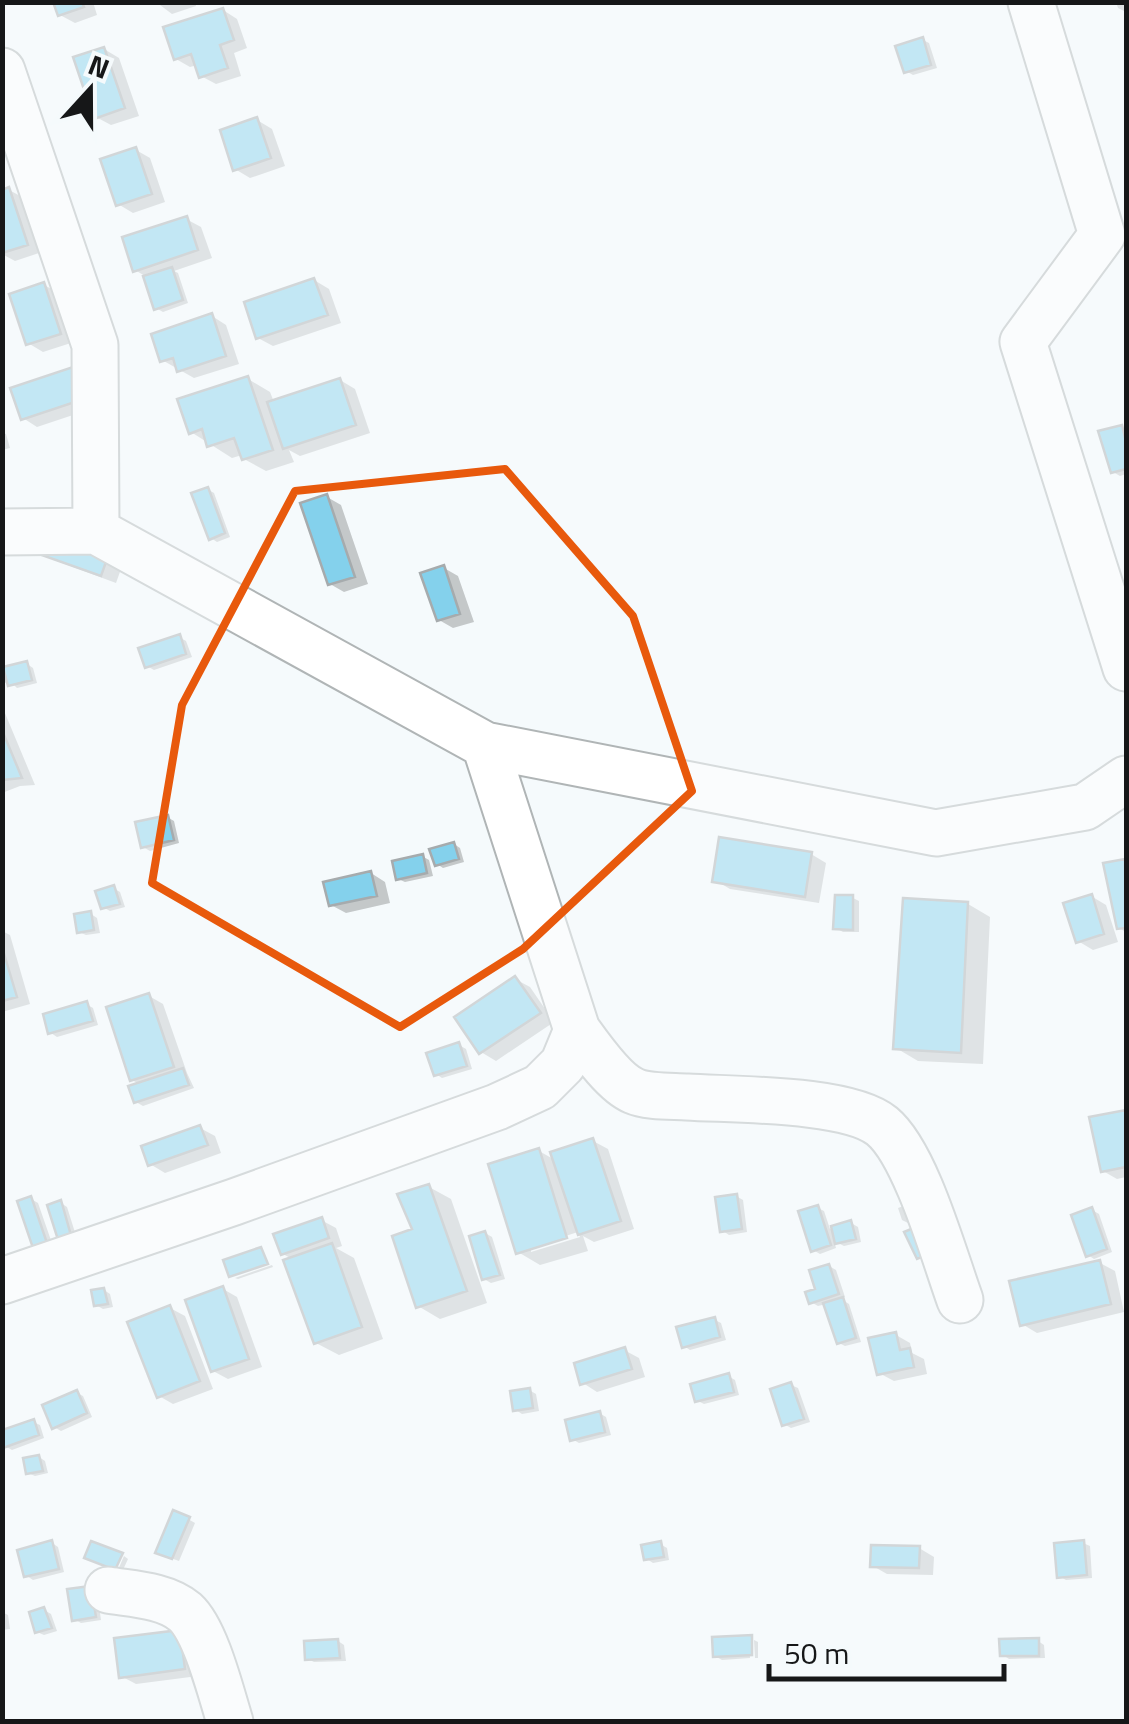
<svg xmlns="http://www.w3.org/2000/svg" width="1129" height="1724" font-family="'Titillium Web',sans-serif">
	<rect width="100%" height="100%" fill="#f5fafc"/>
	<path fill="#0003" fill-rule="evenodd" d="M56,2H93L97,15L75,23L60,15Z
		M156,2H195L196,6L172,14Z
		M1116,2H1126V12L1118,8Z
		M223,10L237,19L247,48L234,53L241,76L216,84L201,76L197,65L190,67L176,59Z
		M923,40L929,43L937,68L913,75L906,71Z
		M104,49L119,58L139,116L111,125L96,117Z
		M257,120L272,129L285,166L250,178L235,169Z
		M136,150L150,158L165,202L133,213L118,204Z
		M9,190L24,198L42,252L15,261L2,254V192Z
		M186,219L201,227L212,258L174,271L178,273L188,303L163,312L156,308L145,276L135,270Z
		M314,280L329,289L341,323L273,346L258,338Z
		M44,285L59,293L74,342L43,352L28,343Z
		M212,316L226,325L239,364L194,378L162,360Z
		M73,370L97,407L37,427L23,418Z
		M248,379L270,392L274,402L340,380L355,389L370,433L300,456L289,450L294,462L266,471L244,459L242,455L232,458L191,432Z
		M1121,427L1126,430V474L1120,476L1113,472Z
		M2,433L6,434L10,448L2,450Z
		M207,489L214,493L230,537L217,542L211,538Z
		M327,497L341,505L368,584L344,592L330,584Z
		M39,552L106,561L121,569L116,583L54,560Z
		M444,568L458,576L474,622L453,628L439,620Z
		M179,637L186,641L192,657L154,670L147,666Z
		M2,663L5,669L27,664L33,668L37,683L17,688L10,681L2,684Z
		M2,706L35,785L20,786L2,793Z
		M167,817L174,821L179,843L150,851L143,847Z
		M454,844L460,848L464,862L443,868L437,864Z
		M811,854L826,863L819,903L730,889L715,880Z
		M422,856L429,860L433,876L405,882L398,879Z
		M1124,861L1126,863V932L1119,928Z
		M371,873L385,882L390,903L346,913L331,905Z
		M113,888L120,892L125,907L110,911L103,907Z
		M1091,896L1106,905L1118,942L1093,950L1078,941Z
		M853,898L859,901V932H843L836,928Z
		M968,904L990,917L983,1064L918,1061L896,1048Z
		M91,914L97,918L100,933L86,935L79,932Z
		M2,931L10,935L30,1004L2,1012Z
		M515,979L530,987L554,1022L496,1061L481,1052Z
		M149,996L163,1004L187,1073L194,1088L143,1106L136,1102L141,1085L132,1080Z
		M86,1004L93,1008L98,1025L57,1037L51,1033Z
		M459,1045L466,1049L472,1069L442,1078L436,1074Z
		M1126,1112V1177L1117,1179L1103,1171L1092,1119Z
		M200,1128L215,1136L221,1153L165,1173L150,1164Z
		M593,1141L608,1149L634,1229L594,1242L583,1236L588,1251L540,1265L518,1252L539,1151L555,1160ZM578,1232L580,1237L531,1252V1247Z
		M429,1187L451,1199L487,1303L440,1319L418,1306L415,1231Z
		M736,1196L743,1200L747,1232L729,1235L723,1231Z
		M31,1199L38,1203L54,1249L43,1253Z
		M61,1203L67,1207L78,1242L67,1245Z
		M912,1203L923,1218L908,1223L902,1220L898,1208Z
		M818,1208L824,1211L830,1229L851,1223L858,1227L861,1242L844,1246L834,1241L836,1248L820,1254L813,1250Z
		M1092,1210L1099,1214L1112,1252L1094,1259L1088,1255Z
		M321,1220L336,1228L342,1246L336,1248L354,1258L383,1339L339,1355L316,1343L292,1259L283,1254Z
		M485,1233L492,1237L505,1279L491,1283L484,1279Z
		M1100,1263L1115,1271L1124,1312L1037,1333L1022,1324Z
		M272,1265L273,1267L238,1279L235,1278Z
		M829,1266L836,1270L845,1297L841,1299L849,1304L861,1342L845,1346L839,1343L826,1304L818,1306L811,1302Z
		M223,1289L237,1297L262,1367L228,1379L213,1371Z
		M104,1290L110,1294L113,1307L103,1309L96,1305Z
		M170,1308L185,1316L213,1389L173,1404L159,1396Z
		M715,1320L721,1323L726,1340L690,1350L684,1346Z
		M896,1335L910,1343L912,1353L924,1359L927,1374L894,1381L879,1373Z
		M624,1350L639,1358L645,1377L597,1392L583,1383Z
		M728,1376L735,1380L739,1395L704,1404L698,1401Z
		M791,1385L798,1388L810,1422L791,1428L784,1424Z
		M529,1390L536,1394L539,1411L522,1414L516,1410Z
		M77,1393L83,1396L92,1417L61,1431L54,1427Z
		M599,1413L606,1417L611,1435L579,1443L572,1439Z
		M33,1422L40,1425L44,1438L12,1450L5,1446Z
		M39,1457L45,1461L48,1473L35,1476L28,1473Z
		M188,1519L195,1523L179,1561L165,1556Z
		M52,1543L58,1547L64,1572L33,1580L27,1576Z
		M1083,1543L1090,1546L1092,1578L1066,1580L1059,1576Z
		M660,1544L667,1548L669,1560L653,1563L647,1559Z
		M919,1548L934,1557L933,1575L887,1574L873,1566Z
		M124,1556L128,1559L122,1572L118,1570Z
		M97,1592L101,1620L81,1623L74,1619Z
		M44,1610L51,1614L57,1631L44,1635L37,1632Z
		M2,1612L8,1615L10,1629L2,1630Z
		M179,1632L198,1676L136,1684L121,1676Z
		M749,1638L750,1658L722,1660L715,1656Z
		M754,1640L758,1642V1658H755Z
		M338,1641L344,1645L346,1661L314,1662L308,1659Z
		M1038,1641L1044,1645L1045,1658L1009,1659L1003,1655Z"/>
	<path fill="#84d1ec" stroke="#a6abad" stroke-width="2.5" d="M53,2H82L84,7L58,16Z
		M223,8L234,40L220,45L228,68L199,78L191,54L174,60L163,27Z
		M923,37L931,65L904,73L895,46Z
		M104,47L125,108L94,119L73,57Z
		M257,117L271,158L233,171L220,130Z
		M136,147L152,194L116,206L100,159Z
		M9,187L28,245L2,253V190Z
		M187,216L198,250L133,272L122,237Z
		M172,267L183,300L154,310L143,276Z
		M314,278L328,315L256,339L244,302Z
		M44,282L61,334L26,345L9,294Z
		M212,313L226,356L177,372L173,358L160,362L151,334Z
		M73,367L84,399L21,420L10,388Z
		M248,376L273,450L242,460L234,438L207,447L202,429L189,434L177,399Z
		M340,378L356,425L283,449L267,402Z
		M1122,425L1126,442V469L1111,473L1098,431Z
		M208,487L225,533L209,540L191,493Z
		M327,494L355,577L328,585L300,503Z
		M42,535L107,559L101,576L36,553Z
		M444,565L460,614L437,621L420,573Z
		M180,634L186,654L145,668L138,648Z
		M27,661L32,680L8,686L3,667Z
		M2,730L22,778L2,780Z
		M168,815L174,840L141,848L135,822Z
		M719,837L812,852L805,897L712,882Z
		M454,842L459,859L435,866L429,849Z
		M423,854L427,873L396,880L392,861Z
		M1125,859L1126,928L1117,929L1103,863Z
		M371,871L377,896L329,906L323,882Z
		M114,885L120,904L101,909L95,891Z
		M1092,894L1104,934L1076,943L1063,903Z
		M835,895H853V930L833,929Z
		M903,898L968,902L961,1053L893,1049Z
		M91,911L94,930L77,933L74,914Z
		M2,947L17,997L2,1001Z
		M515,976L541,1013L479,1054L454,1017Z
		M149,993L174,1067L130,1081L106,1007Z
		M87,1001L93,1021L48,1034L43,1014Z
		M459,1042L467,1066L434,1076L426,1053Z
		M183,1068L189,1085L134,1103L128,1086Z
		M1126,1110V1167L1101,1172L1089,1117Z
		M200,1125L208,1145L148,1166L141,1146Z
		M593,1138L621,1221L578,1235L550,1152Z
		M539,1148L567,1238L516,1254L488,1164Z
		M429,1184L467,1291L416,1308L392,1236L412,1229L397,1194Z
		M737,1194L742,1229L720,1232L715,1197Z
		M31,1196L48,1246L34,1251L17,1201Z
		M61,1200L72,1239L59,1243L47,1205Z
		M818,1205L831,1245L811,1252L798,1211Z
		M1092,1207L1107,1249L1086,1257L1071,1215Z
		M322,1217L329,1238L281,1255L273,1234Z
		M851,1220L856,1239L835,1244L831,1226Z
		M923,1224L936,1251L917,1259L904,1232Z
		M485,1231L500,1275L482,1280L469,1236Z
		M332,1243L362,1327L314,1344L283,1260Z
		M261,1247L268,1264L229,1277L223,1260Z
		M1100,1260L1111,1304L1020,1326L1009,1281Z
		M829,1264L839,1294L809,1304L805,1292L815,1289L809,1270Z
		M223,1286L249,1359L211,1372L185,1300Z
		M104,1288L108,1304L94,1306L91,1290Z
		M843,1297L856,1338L837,1344L823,1303Z
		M170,1305L200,1381L157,1398L127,1322Z
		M715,1317L720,1337L682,1348L676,1327Z
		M896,1332L900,1350L910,1348L914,1367L877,1375L868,1338Z
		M625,1347L632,1369L580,1385L574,1363Z
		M729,1373L734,1392L695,1402L690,1384Z
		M791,1382L804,1419L782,1426L770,1389Z
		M530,1388L533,1408L513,1411L510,1391Z
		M77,1390L87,1413L52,1429L42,1405Z
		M600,1411L605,1432L570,1441L565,1420Z
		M34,1419L39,1435L3,1448L2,1430Z
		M39,1455L43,1471L26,1474L23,1458Z
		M173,1510L190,1517L172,1559L155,1553Z
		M52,1540L59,1569L24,1577L17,1550Z
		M1084,1540L1087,1575L1057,1578L1054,1543Z
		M91,1541L123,1553L115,1570L84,1558Z
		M661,1541L664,1557L644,1560L641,1545Z
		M871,1545L920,1546L919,1568L870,1567Z
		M91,1586L96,1617L72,1621L67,1589Z
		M44,1607L52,1628L35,1633L29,1612Z
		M180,1630L185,1669L119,1678L114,1638Z
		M752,1635V1655L713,1657L712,1637Z
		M1039,1638V1656H1000L999,1639Z
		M338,1639L340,1658L305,1660L304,1641Z"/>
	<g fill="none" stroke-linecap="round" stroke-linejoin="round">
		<defs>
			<path id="minor" d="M1031,2L1102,235L1023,342L1126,668
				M2,71L95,345L96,531
				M2,532L96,531L485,745L936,833L1085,807L1126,779
				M485,745L577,1030C590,1048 614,1083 634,1091C647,1097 673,1096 687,1097C734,1100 848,1098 882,1126C916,1154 944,1256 960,1300
				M2,1281L234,1202L497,1107L540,1087L563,1064L577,1030
				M108,1590C132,1594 165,1595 185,1612C206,1631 221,1693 230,1722"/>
		</defs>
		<use href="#minor" stroke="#b0b5b6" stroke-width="49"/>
		<use href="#minor" stroke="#fff" stroke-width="45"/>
	</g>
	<path d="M0 0H1129V1724H0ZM505,469L633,616L692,791L523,949L400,1027L152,883L182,705L295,491Z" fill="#f5fafc" fill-opacity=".55" fill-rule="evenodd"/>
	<path fill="none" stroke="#e8590c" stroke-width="8" stroke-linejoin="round" d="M505,469L633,616L692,791L523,949L400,1027L152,883L182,705L295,491Z"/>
	<rect width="1129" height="1724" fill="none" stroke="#161718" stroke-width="10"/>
	<g transform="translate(90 90) rotate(21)" stroke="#f5fafc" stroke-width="8" paint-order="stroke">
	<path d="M0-8L18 38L0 25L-18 38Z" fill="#161718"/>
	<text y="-15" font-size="28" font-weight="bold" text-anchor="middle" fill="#161718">N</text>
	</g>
	<path d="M769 1664v15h235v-15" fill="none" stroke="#161718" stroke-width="5"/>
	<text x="784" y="1664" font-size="30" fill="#161718" stroke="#f5fafc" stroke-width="8" paint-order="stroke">50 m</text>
</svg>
